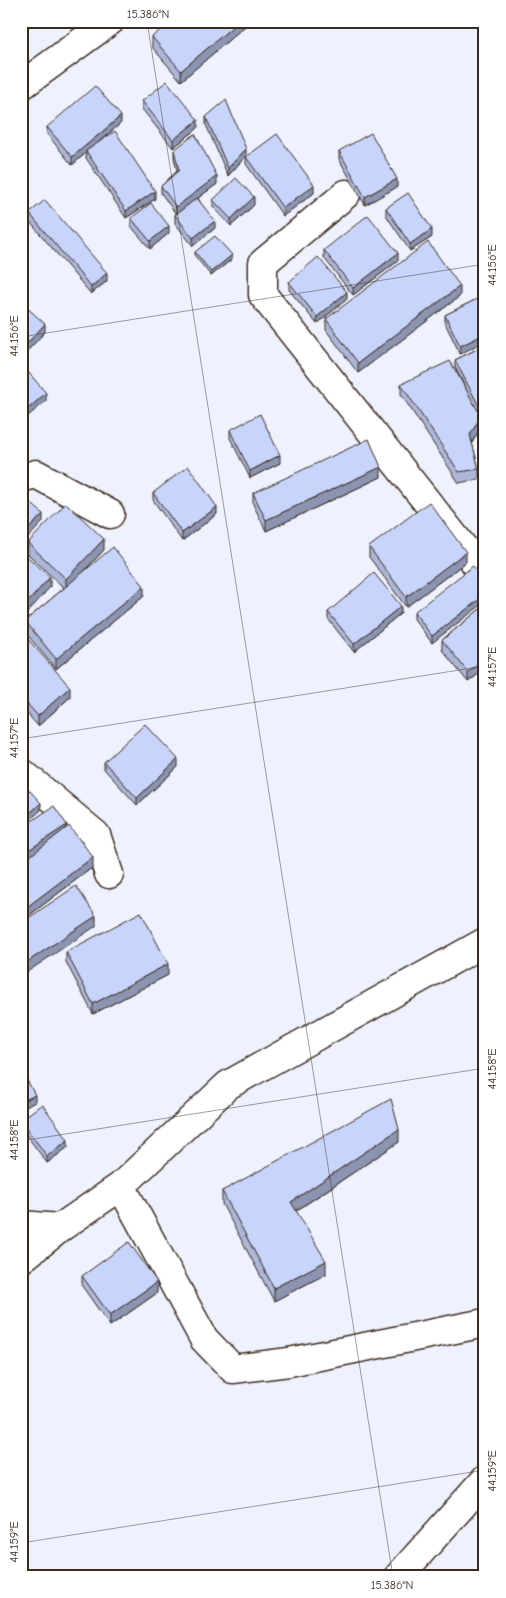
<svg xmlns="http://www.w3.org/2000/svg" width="506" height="1598" font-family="'Comic Neue',sans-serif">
	<rect width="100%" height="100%" fill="#eef2fe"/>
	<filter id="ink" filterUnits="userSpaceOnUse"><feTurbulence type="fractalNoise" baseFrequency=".02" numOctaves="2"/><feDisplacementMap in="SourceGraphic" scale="10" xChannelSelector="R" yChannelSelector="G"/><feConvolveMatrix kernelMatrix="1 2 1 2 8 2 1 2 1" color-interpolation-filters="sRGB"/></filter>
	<g filter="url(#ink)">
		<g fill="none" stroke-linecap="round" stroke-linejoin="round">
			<defs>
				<path id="minor" d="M21,86L110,21
					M346,194L263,263V295L485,575
					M21,478L36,474L110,514
					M21,772L96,835L109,874
					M121,1186L204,1339L233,1369L289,1362L485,1323
					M21,1225L60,1228
					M21,1259L60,1228L121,1186L228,1085L485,942
					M398,1577L485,1480"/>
			</defs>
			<use href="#minor" stroke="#3b2a1e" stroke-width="31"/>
			<use href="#minor" stroke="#fff" stroke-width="28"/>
		</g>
		<path fill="#abb6d8" stroke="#3b2a1e" d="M251,21L181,81L152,47V37Z
			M142,101L198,128L173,148L142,109Z
			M206,117L246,156L228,176L206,125Z
			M121,123L101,140L155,199L126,218L86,158V153L72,165L47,134V127Z
			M174,150L217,184L198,198L215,228L193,246L175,223V215L176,214L161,193V186L177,171L174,158Z
			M339,151L397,187L365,205L339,159Z
			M246,157L314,193L283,216L246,164Z
			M213,200L254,205L231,226L213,207Z
			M386,208L432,237L410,251L386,215Z
			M29,213L107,281L91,294L29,221Z
			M131,218L169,233L150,249L131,226Z
			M324,250L398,261L353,295L324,258Z
			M195,252L232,259L211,276L195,256Z
			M289,282L347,299L317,324L289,290Z
			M485,295L460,354L445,323V315Z
			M460,296L358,373L326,330V319Z
			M483,346L481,427L472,443L479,469V479L459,483L401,394V384L470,397L455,367V360Z
			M230,430L280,463L250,478L230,438Z
			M381,477L266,531L253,504V493Z
			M153,493L217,514L182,541L153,500Z
			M28,543L104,550L79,576L144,596L56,669L25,632V621L64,588L28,554Z
			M369,547L466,562L406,607L369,557Z
			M485,581L432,643L414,619V612Z
			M485,605V669L468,682L442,650V640Z
			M328,612L401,613L354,652L328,619Z
			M21,631L70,697L38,726L21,707Z
			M104,762L178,767L137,805L104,769Z
			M67,828L93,867L23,920L21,918V863Z
			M66,952L168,975L93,1014L66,962Z
			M21,1120L68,1147L47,1163L21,1128Z
			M399,1142L296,1211L326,1274L274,1301L222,1204V1191Z
			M82,1276L157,1293L110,1326L82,1286Z"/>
		<path fill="#8b94b0" stroke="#3b2a1e" d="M239,21H251L181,81V71Z
			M121,116V123L87,152L86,151V153L72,165V157Z
			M198,120V128L173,148V140Z
			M246,149V156L228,176V168Z
			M217,176V184L176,214V207Z
			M397,179V187L365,205V197Z
			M314,185V193L283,216V208Z
			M155,191V199L126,218V211Z
			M254,197V205L231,226V219Z
			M215,221V228L193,246V238Z
			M169,226V233L150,249V241Z
			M432,229V237L410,251V244Z
			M398,253V261L353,295V288Z
			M232,255V259L211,276V272Z
			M107,273V281L91,294V287Z
			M460,286V296L358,373V363Z
			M347,292V299L317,324V317Z
			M45,324V332L21,358V350Z
			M485,334V341L460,354V346Z
			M46,393V401L21,422V415Z
			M485,411V418L482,420V412Z
			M481,416V427L470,446V435Z
			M280,455V463L250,478V471Z
			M381,467V477L266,531V520Z
			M217,507V514L182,541V533Z
			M43,514V522L21,545V537Z
			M104,539V550L66,590V579Z
			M466,552V562L406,607V597Z
			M50,577V587L21,620V610Z
			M144,586V596L56,669V659Z
			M485,595V602L432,643V636Z
			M401,606V613L354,652V644Z
			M485,659V669L468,682V672Z
			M70,687V697L38,726V716Z
			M178,759V767L137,805V798Z
			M41,803V810L21,828V821Z
			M67,825V832L21,863V855Z
			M93,857V867L23,920V910Z
			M96,916V926L21,976V966Z
			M168,964V975L93,1014V1004Z
			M35,1095V1102L21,1110V1102Z
			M399,1129V1142L291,1214V1202Z
			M68,1140V1147L47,1163V1156Z
			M326,1261V1274L274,1301V1288Z
			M157,1282V1293L110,1326V1315Z"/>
		<path fill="#c7d4fb" stroke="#3b2a1e" d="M171,21H239L181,71L152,37Z
			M167,81L198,120L173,140L142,101Z
			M95,86L121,116L72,157L47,127Z
			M226,100L246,149L228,168L206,117Z
			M115,131L155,191L126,211L86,151Z
			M371,133L397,179L365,197L339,151Z
			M195,134L217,176L176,207L161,186L179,170L174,150Z
			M277,134L314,185L283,208L246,157Z
			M236,178L254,197L231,219L213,200Z
			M408,193L432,229L410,244L386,208Z
			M197,198L215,221L193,238L175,215Z
			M45,200L107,273L91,287L29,213Z
			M151,203L169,226L150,241L131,218Z
			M368,215L398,253L353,288L324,250Z
			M215,236L232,255L211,272L195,252Z
			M428,242L460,286L358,363L326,319Z
			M318,257L347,292L317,317L289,282Z
			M485,295V334L460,346L445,315Z
			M21,302L45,324L21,350Z
			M483,346L485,349V411L482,412L455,360Z
			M450,361L481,416L470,435L479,469L459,472L401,384Z
			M23,366L46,393L21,415V368Z
			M260,414L280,455L250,471L230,430Z
			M369,439L381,467L266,520L253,493Z
			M188,466L217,507L182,533L153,493Z
			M21,494L43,514L21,537Z
			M429,502L466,552L406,597L369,547Z
			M66,503L104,539L66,579L28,543Z
			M113,547L144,586L56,659L25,621Z
			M21,551L50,577L21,610Z
			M473,566L485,581V595L432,636L414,612Z
			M374,573L401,606L354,644L328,612Z
			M485,605V659L468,672L442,640Z
			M21,631L70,687L38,716L21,697Z
			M145,724L178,759L137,798L104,762Z
			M21,781L41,803L21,821Z
			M54,806L67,825L21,855V828Z
			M69,826L93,857L23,910L21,907V863Z
			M76,886L96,916L21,966V923Z
			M141,912L168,964L93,1004L66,952Z
			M21,1069L35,1095L21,1102Z
			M391,1099L399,1129L291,1202L326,1261L274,1288L222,1191Z
			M42,1104L68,1140L47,1156L21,1121V1120Z
			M129,1242L157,1282L110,1315L82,1276Z"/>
	</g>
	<path fill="none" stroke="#3b2a1e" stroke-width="1" stroke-opacity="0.45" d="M147,21L393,1577M21,337L485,264M21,739L485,666M21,1141L485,1068M21,1543L485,1470"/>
	<rect width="506" height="1598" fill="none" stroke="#fff" stroke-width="55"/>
	<rect x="28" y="28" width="450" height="1542" fill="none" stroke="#3b2a1e" stroke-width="2"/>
	<g font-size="12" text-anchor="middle" fill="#3b2a1e">
		<text x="148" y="18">15.386°N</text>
		<text transform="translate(492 265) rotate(-90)" y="4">44.156°E</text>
		<text transform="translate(14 336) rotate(-90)" y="4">44.156°E</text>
		<text transform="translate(492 667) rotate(-90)" y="4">44.157°E</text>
		<text transform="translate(14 738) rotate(-90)" y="4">44.157°E</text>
		<text transform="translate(492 1069) rotate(-90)" y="4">44.158°E</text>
		<text transform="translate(14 1140) rotate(-90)" y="4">44.158°E</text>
		<text transform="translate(492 1471) rotate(-90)" y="4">44.159°E</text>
		<text transform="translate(14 1542) rotate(-90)" y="4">44.159°E</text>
		<text x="392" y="1589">15.386°N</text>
	</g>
</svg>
